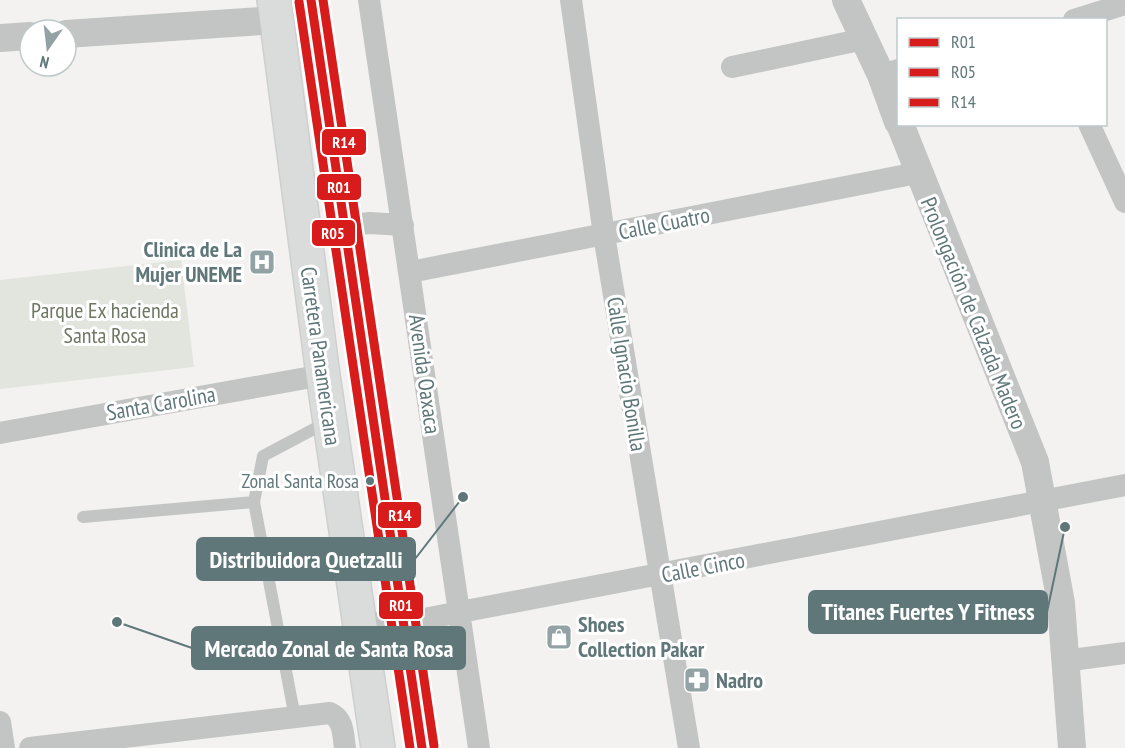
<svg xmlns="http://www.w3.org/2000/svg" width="1125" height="748" font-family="'PT Sans Narrow',sans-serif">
	<rect width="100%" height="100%" fill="#f3f2f1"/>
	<path fill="#e2e4de" d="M181,260L194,367L0,389V280Z"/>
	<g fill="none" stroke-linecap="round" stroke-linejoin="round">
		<defs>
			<path id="trunk" d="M274,0L323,375L378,748
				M311,0L422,748"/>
		</defs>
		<use href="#trunk" stroke="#cecfcf" stroke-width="36"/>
		<path stroke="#c3c5c5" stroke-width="12" d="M83,517L254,502
			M295,718L254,502L263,456L329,421"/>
		<path stroke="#c3c5c5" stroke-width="22" d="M369,0L479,748
			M571,0L604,235L689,748
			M1074,20L1125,4
			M732,67L864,39
			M881,75L898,70
			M1089,124L1125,202
			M347,225L370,223L403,225
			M410,272L917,173
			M0,433L323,375
			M361,624L403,623L1125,485
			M1064,661L1125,653
			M0,722L4,748
			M30,748L330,713C344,719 343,735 345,748"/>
		<path stroke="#c3c5c5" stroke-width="28" d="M846,0L881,75L898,122
			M66,34L277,20
			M0,38L30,36
			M900,124L1035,462L1061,603L1072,748"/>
		<use href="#trunk" stroke="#dadbdb" stroke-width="33"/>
		<defs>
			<path id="bus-1" d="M311,0L422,748"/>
			<path id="bus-2" d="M299,2L410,748"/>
			<path id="bus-3" d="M323,0L434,746"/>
		</defs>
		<use href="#bus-1" stroke="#fff" stroke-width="14"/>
		<use href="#bus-2" stroke="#fff" stroke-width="14"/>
		<use href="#bus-3" stroke="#fff" stroke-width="14"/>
		<use href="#bus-1" stroke="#d81b1b" stroke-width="9"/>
		<use href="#bus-2" stroke="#d81b1b" stroke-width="9"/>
		<use href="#bus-3" stroke="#d81b1b" stroke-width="9"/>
	</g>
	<defs>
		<symbol id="hospital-square" viewBox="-11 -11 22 22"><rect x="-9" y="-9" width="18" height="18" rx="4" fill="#93a2a4" stroke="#fff"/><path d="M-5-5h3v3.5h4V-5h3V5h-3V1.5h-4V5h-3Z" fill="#fff"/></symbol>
		<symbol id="shop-square" viewBox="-11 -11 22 22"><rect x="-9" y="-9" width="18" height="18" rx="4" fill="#93a2a4" stroke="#fff"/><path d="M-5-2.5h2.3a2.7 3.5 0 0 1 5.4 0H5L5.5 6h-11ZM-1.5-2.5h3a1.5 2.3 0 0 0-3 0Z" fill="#fff"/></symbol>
		<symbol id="pharmacy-square" viewBox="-11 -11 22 22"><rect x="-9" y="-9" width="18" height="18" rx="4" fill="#93a2a4" stroke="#fff"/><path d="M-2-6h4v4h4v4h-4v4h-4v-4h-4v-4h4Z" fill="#fff"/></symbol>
	</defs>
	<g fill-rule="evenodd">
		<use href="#hospital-square" x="247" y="247" width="30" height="30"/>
		<use href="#shop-square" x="544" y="622" width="30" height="30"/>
		<use href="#pharmacy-square" x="682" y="665" width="30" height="30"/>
	</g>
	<circle fill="#60777a" stroke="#fff" stroke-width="2" cx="370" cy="481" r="5"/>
	<g text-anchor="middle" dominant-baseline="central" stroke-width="6" stroke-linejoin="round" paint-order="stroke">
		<g font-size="20" fill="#60777a" stroke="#fff" text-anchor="end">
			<text x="359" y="481">Zonal Santa Rosa</text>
		</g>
		<g font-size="22" fill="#60777a" stroke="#fff">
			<text transform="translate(664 223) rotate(-11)">Calle Cuatro</text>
			<text transform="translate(974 313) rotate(68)">Prolongación de Calzada Madero</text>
			<text transform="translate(321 356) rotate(82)">Carretera Panamericana</text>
			<text transform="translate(425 374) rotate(82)">Avenida Oaxaca</text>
			<text transform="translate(627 374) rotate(81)">Calle Ignacio Bonilla</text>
			<text transform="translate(161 403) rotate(-10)">Santa Carolina</text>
			<text transform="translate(703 567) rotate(-11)">Calle Cinco</text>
		</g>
		<g font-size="22" font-weight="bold" fill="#60777a" stroke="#fff" text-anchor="start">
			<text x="242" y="249" text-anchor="end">Clinica de La<tspan x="242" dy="25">Mujer UNEME</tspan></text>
			<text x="578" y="624">Shoes<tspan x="578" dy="25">Collection Pakar</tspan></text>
			<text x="716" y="680">Nadro</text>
		</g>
		<g font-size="22" fill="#6d7763" stroke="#fff">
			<text x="105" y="310">Parque Ex hacienda<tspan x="105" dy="25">Santa Rosa</tspan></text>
		</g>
	</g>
	<path fill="none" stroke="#60777a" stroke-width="2" d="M463 497L415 559M1065 527L1047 612M117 622L192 648"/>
	<g fill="#60777a" stroke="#fff" stroke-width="2">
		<circle cx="463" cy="497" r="6"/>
		<circle cx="1065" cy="527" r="6"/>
		<circle cx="117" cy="622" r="6"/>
	</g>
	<g fill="#60777a" stroke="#60777a" stroke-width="2">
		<rect x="197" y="538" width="218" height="42" rx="6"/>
		<rect x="809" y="591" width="238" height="42" rx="6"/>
		<rect x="192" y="627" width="273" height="42" rx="6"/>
	</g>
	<g font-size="24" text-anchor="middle" font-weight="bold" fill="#fff">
		<text x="306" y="568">Distribuidora Quetzalli</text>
		<text x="928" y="620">Titanes Fuertes Y Fitness</text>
		<text x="329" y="657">Mercado Zonal de Santa Rosa</text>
	</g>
	<g stroke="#fff" stroke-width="2">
		<rect x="321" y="128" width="46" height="28" rx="6" fill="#d81b1b"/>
		<rect x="316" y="173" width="46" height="28" rx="6" fill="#d81b1b"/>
		<rect x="311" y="219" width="45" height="28" rx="6" fill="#d81b1b"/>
		<rect x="377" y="501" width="45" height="28" rx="6" fill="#d81b1b"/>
		<rect x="378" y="591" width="46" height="29" rx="6" fill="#d81b1b"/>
	</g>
	<g font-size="16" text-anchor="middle" font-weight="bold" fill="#fff">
		<text x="344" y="148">R14</text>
		<text x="339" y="193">R01</text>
		<text x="333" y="239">R05</text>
		<text x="400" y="521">R14</text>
		<text x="401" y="611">R01</text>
	</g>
	<rect x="897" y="18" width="210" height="108" fill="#ffffff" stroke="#bfc9ca" stroke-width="1.5"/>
	<rect x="909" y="38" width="30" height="9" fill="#d81b1b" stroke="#bfc9ca" stroke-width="1.5"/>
	<text x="951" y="48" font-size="18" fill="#60777a">R01</text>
	<rect x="909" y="68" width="30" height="9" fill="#d81b1b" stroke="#bfc9ca" stroke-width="1.5"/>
	<text x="951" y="78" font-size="18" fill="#60777a">R05</text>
	<rect x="909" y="98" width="30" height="9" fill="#d81b1b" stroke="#bfc9ca" stroke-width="1.5"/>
	<text x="951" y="108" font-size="18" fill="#60777a">R14</text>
	<g transform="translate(48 48) rotate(194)"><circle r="28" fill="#ffffff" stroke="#bfc9ca" stroke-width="1.5"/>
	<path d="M0-4.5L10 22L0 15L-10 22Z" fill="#93a2a4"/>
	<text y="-9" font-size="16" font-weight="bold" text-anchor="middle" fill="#60777a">N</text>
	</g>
</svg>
